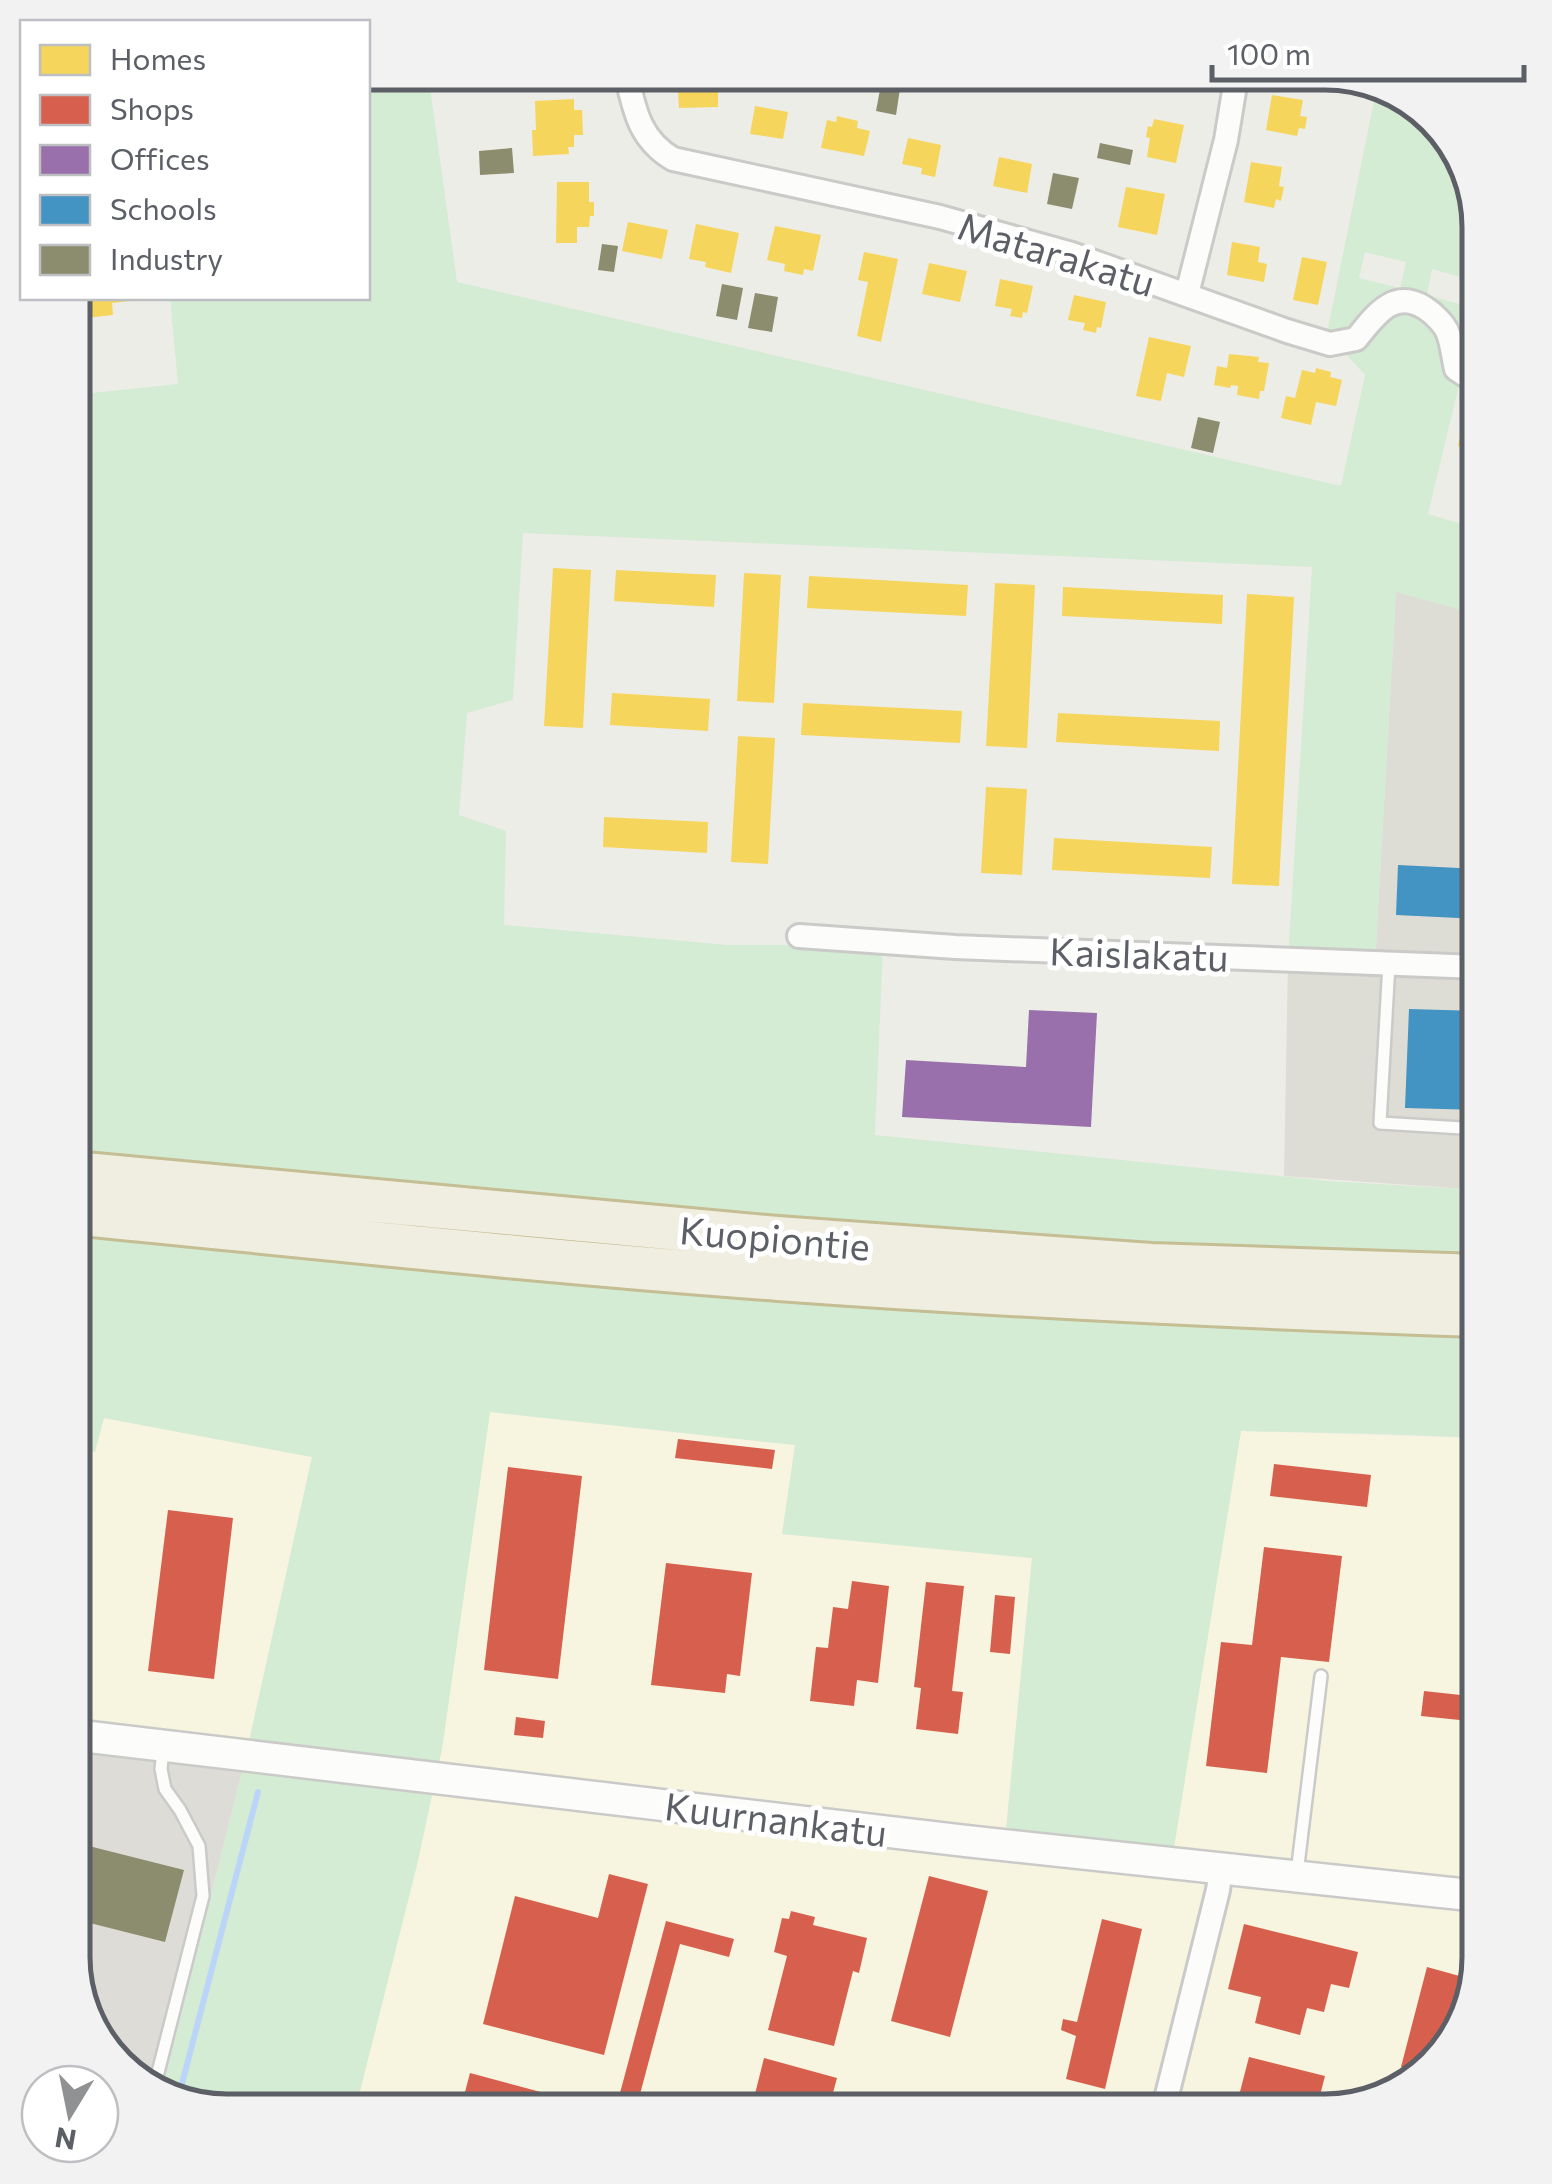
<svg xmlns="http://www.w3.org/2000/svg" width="1552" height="2184" font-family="Commissioner,sans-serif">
	<rect width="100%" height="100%" fill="#edede7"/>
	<path fill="#f7f5e0" d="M490,1412L795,1445L783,1534L1032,1558L1005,1841L1172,1859L1241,1431L1479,1438V1957L1459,2034L1403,2090L1325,2111H355L417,1865L442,1749Z
		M103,1418L312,1457L245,1759L73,1734V1448L95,1451Z"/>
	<path fill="#dddcd7" d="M73,1734L245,1759L161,2094L149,2090L94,2035L73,1957Z"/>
	<path fill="#deddd5" d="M1396,591L1479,615V1190L1284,1176L1288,959L1375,962Z"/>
	<path fill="#d4ebd4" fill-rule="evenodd" d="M368,73H428L457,282L1341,486L1365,375L1327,333L1377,86L1403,94L1458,149L1479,227V282L1432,269L1427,295L1474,308L1479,289V302L1428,514L1479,529V615L1396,592L1375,963L1288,959L1312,567L523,533L513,700L467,713L459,815L506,831L504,925L728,945H883L875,1135L1328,1181L1479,1190V1438L1385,1434L1241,1431L1172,1860L1005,1841L1032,1558L782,1534L795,1445L490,1412L442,1749L417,1865L355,2111H218L161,2094L245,1759L312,1457L104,1418L95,1452L73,1448V395L178,384L170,298H368ZM1365,252L1406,262L1400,288L1359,278Z"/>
	<path fill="#f6d55c" d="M672,73H703L704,91L718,90V107L679,108L678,91H672Z
		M1163,73H1195L1192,91L1161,84Z
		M1272,95L1303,100L1300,116L1307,117L1305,129L1299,128L1297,136L1266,130Z
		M574,99V110H582L583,135H574V147H568L569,154L533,156L532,130H536L535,101Z
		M755,106L788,112L783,139L750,134Z
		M837,116L858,121L857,128L870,131L864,156L821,148L827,120L836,122Z
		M1154,119L1184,125L1176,163L1147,157L1150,138L1146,137L1148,126L1152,127Z
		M908,138L941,145L935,177L921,174L922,168L902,164Z
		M999,157L1032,164L1027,193L993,186Z
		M1251,162L1282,167L1279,186L1284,187L1281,201L1276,199L1274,208L1244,202Z
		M557,182H589V202H594V216H590L589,227H577V243H556Z
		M1126,187L1165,194L1157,235L1118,227Z
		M628,222L668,230L662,259L622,251Z
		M696,224L739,233L731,273L705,267L706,262L689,259Z
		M775,226L821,235L813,271L804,269L803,275L784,271L785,264L767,260Z
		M1232,242L1260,247L1258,262L1267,264L1264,282L1227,275Z
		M864,252L898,259L881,342L857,336L868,282L858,280Z
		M1302,257L1327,262L1318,305L1293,300Z
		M929,263L967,271L960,302L922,294Z
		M1000,279L1033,286L1027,313L1023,312L1022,318L1010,316L1012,309L995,306Z
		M1074,295L1106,302L1101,328L1097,327L1096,333L1083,330L1085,323L1068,320Z
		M83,298H138L139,300L112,303L113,315L85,318Z
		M1149,337L1191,346L1184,377L1167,373L1161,401L1136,396Z
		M1229,354L1259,357L1258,362L1269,363L1264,391H1260L1259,399L1237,395L1238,386L1231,385L1230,388L1214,385L1217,366L1227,368Z
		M1316,368L1331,372L1330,377L1342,380L1336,406L1316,402L1311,425L1281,418L1286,396L1295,398L1302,370L1315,373Z
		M1464,418L1479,421V451L1458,446Z
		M553,568L591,570L583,728L544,726Z
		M616,570L716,575L714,607L614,601Z
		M744,573L781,575L774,703L737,701Z
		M809,576L968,585L966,616L807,608Z
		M995,583L1035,585L1027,748L986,746Z
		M1063,587L1223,595L1222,624L1062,616Z
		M1247,594L1294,597L1279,886L1232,884Z
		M612,693L710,699L708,731L610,725Z
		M803,703L962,711L960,743L801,735Z
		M1058,713L1220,721L1219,751L1056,742Z
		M738,736L775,738L768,864L731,862Z
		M986,787L1027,789L1022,875L981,873Z
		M604,817L708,822L707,853L603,847Z
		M1054,838L1212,847L1210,878L1052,870Z"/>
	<path fill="#d6604d" d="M678,1439L775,1450L772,1469L675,1458Z
		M1274,1464L1371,1475L1367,1507L1270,1496Z
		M508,1467L582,1476L558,1679L484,1670Z
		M168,1510L233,1518L214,1679L148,1671Z
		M1264,1547L1342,1556L1329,1662L1281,1657L1267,1773L1206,1766L1221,1642L1252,1645Z
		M666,1563L752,1573L740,1676L727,1674L725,1693L651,1685Z
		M852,1581L889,1586L878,1683L857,1680L854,1706L810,1701L816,1647L828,1648L833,1607L848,1609Z
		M926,1582L964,1586L952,1691L963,1692L958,1734L916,1729L921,1688L914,1687Z
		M995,1595L1015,1597L1010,1654L990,1652Z
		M1424,1691L1479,1697V1722L1421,1716Z
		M516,1717L545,1721L543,1738L514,1735Z
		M609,1874L648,1884L604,2055L483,2024L515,1896L598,1918Z
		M929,1876L988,1891L950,2037L891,2021Z
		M791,1911L815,1917L813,1925L867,1938L859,1973L853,1971L834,2046L768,2030L787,1956L774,1952L782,1918L789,1919Z
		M1102,1919L1142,1929L1105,2089L1066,2079L1076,2036L1061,2030L1063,2019L1077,2022Z
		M666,1921L734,1939L729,1957L680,1944L639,2098L620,2093Z
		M1244,1924L1358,1952L1349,1988L1331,1984L1324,2012L1307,2008L1300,2035L1255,2023L1261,1997L1228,1989Z
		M1427,1967L1474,1980L1459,2034L1421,2072L1401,2067Z
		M1249,2057L1325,2076L1316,2111H1235Z
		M764,2058L837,2078L828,2111H773L752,2106Z
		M470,2073L578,2102L576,2111H460Z"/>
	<path fill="#9970ab" d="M1029,1010L1097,1013L1091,1127L902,1117L906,1060L1026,1067Z"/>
	<path fill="#4393c3" d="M1398,865L1479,869V919L1396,915Z
		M1409,1009L1479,1011V1110L1405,1108Z"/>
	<path fill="#8c8c6e" d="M882,79L901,82L896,115L876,111Z
		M1100,143L1133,150L1130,165L1097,158Z
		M512,148L514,173L480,175L479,151Z
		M1053,173L1079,178L1072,209L1047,204Z
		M602,244L618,246L614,272L598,270Z
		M722,284L743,288L737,320L716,316Z
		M755,293L778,297L772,332L748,328Z
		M1198,417L1220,422L1213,453L1191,448Z
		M73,1842L184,1870L165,1942L78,1920L73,1935Z"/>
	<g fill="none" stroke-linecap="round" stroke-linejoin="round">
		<path stroke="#bbd5f8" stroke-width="6" d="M178,2099L258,1792"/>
		<defs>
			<path id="service" d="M1389,963L1380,1123L1479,1129
				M1297,1873L1321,1676
				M153,2092L203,1896L199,1846L180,1810L165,1789L161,1769L163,1750"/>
			<path id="minor" d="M626,73C634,109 639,139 673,159L940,217L1072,254L1287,331L1330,344L1356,339C1375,316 1393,288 1425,308C1433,313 1443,323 1447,331C1452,342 1453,357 1456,369L1479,384
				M1187,294L1226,140L1237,73
				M799,936L955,947L1479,967
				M1163,2111L1218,1890L1221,1868"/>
			<path id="tertiary" d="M73,1735L966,1841L1479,1896"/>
			<path id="motorway" d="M73,1173L777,1238L1151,1265L1479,1276
				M73,1213C308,1236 543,1262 779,1279C1012,1296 1246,1307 1479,1315"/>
		</defs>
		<use href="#service" stroke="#cacbc9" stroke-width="16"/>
		<use href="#minor" stroke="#cacbc9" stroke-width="28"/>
		<use href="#tertiary" stroke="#cacbc9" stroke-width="35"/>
		<use href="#motorway" stroke="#c5bd93" stroke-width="48"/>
		<use href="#service" stroke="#fcfcfb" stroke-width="11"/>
		<use href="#minor" stroke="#fcfcfb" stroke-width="22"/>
		<use href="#tertiary" stroke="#fcfcfb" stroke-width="30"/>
		<use href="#motorway" stroke="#f0eee1" stroke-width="42"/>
	</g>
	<g text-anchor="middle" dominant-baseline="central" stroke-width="10" stroke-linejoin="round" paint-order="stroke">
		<g font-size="38" fill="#5c5f66" stroke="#fff">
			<text transform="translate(1057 253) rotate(17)">Matarakatu</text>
			<text transform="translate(1139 953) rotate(2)">Kaislakatu</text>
			<text transform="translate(775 1237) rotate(5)">Kuopiontie</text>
			<text transform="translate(776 1818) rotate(7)">Kuurnankatu</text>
		</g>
	</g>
	<path d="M0 0H1552V2184H0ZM227 90H1325A137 137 0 0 1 1462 227V1957A137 137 0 0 1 1325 2094H227A137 137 0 0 1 90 1957V227A137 137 0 0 1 227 90Z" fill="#f2f2f3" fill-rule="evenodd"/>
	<path fill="none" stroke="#5c5f66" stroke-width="5" d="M227 90H1325A137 137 0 0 1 1462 227V1957A137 137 0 0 1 1325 2094H227A137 137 0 0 1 90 1957V227A137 137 0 0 1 227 90Z"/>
	<rect x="20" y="20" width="350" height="280" fill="#ffffff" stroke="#bebfc2" stroke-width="2.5"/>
	<rect x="40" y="45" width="50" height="30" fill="#f6d55c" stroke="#bebfc2" stroke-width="2.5"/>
	<text x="110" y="70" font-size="30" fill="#5c5f66">Homes</text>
	<rect x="40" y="95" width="50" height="30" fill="#d6604d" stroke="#bebfc2" stroke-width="2.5"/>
	<text x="110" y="120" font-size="30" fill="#5c5f66">Shops</text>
	<rect x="40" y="145" width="50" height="30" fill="#9970ab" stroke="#bebfc2" stroke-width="2.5"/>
	<text x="110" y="170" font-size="30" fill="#5c5f66">Offices</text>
	<rect x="40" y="195" width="50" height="30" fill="#4393c3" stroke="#bebfc2" stroke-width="2.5"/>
	<text x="110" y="220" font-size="30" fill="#5c5f66">Schools</text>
	<rect x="40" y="245" width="50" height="30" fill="#8c8c6e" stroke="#bebfc2" stroke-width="2.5"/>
	<text x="110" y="270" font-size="30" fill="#5c5f66">Industry</text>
	<g transform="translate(70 2114) rotate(190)"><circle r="48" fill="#ffffff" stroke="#bebfc2" stroke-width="2.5"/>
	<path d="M0-8L18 38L0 25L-18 38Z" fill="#8f9193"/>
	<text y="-15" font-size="28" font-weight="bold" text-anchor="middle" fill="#5c5f66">N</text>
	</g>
	<path d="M1212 65v15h312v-15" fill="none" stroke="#5c5f66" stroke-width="5"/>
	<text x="1227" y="65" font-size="30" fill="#5c5f66" stroke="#ffffff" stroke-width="8" paint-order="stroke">100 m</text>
</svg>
